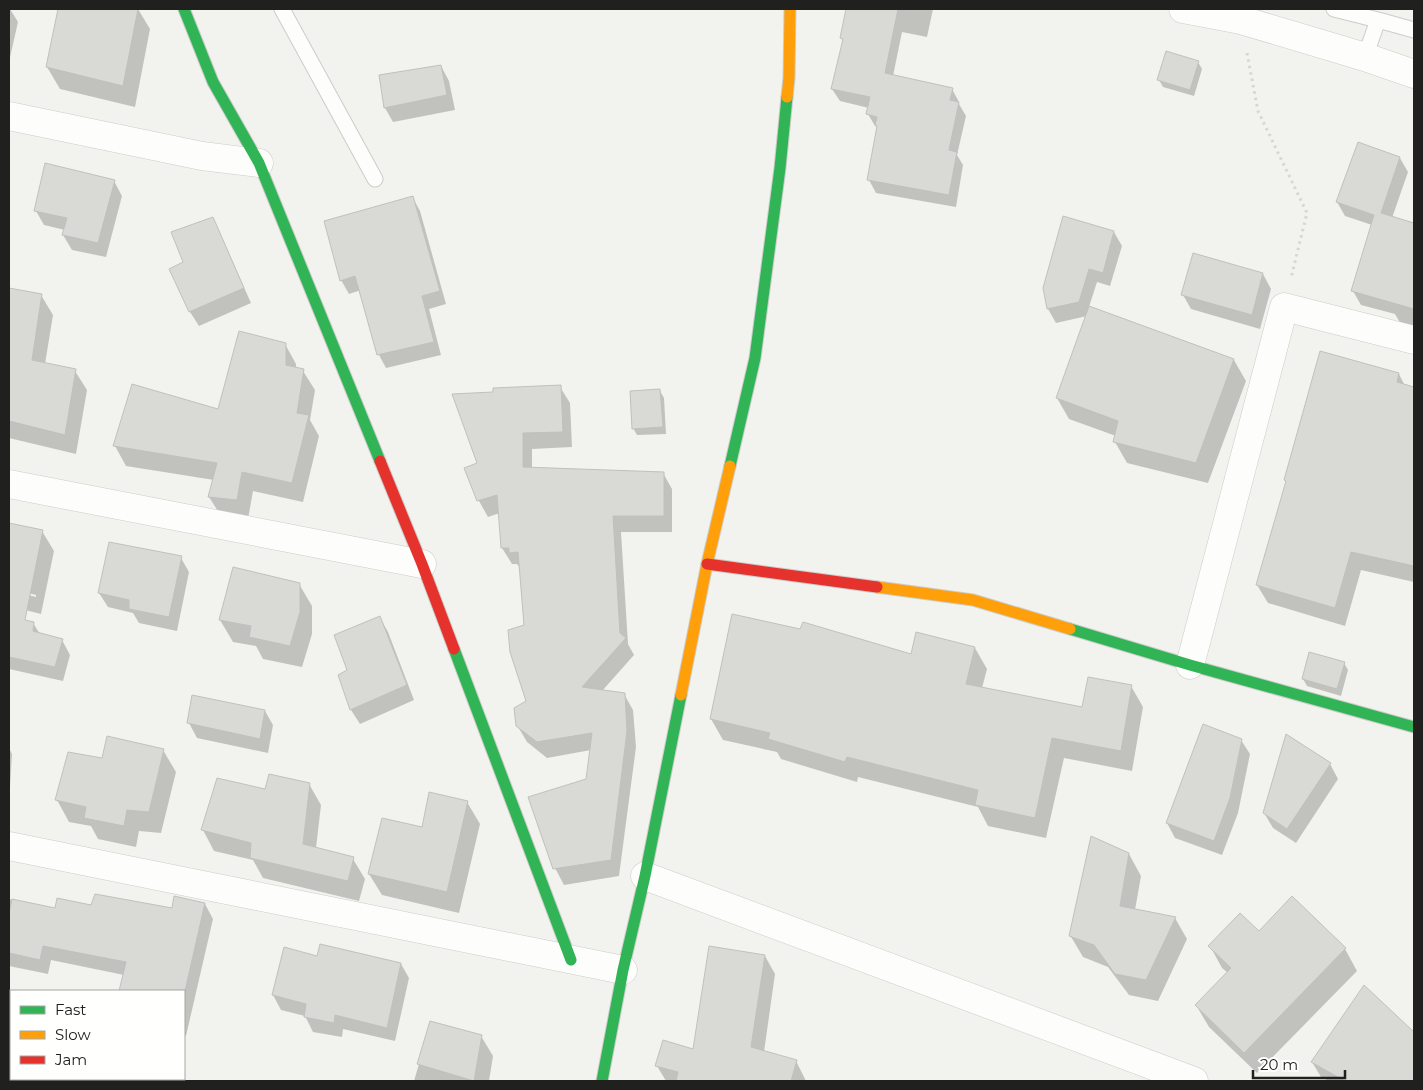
<svg xmlns="http://www.w3.org/2000/svg" width="1423" height="1090" font-family="Montserrat,sans-serif">
	<rect width="100%" height="100%" fill="#f2f2ee"/>
	<path fill="#0003" d="M9,9H10L18,22L9,62Z
		M60,9H138L150,29L135,107L60,89L47,67Z
		M847,9H933L927,37L902,32L893,76L952,89L959,102V104L966,116L957,155L963,165L956,207L876,193L869,180L877,127L875,126L868,114L869,108L840,101L832,89L844,42L841,38Z
		M1198,62L1202,69L1194,96L1163,87L1159,80Z
		M441,66L449,81L455,110L393,122L385,108Z
		M1400,158L1408,172L1392,218L1414,224V329L1402,326L1395,314L1361,305L1353,291L1372,225L1345,216L1337,202Z
		M114,181L122,196L106,257L72,250L63,235L65,230L44,225L36,211Z
		M413,198L420,211L446,304L429,309L441,355L386,368L379,355L361,290L349,294L341,280Z
		M212,218L220,233L251,303L199,326L190,312L171,270L185,262Z
		M1064,218L1114,232L1122,246L1110,286L1097,282L1089,307L1234,360L1246,381L1208,483L1127,463L1115,442L1116,436L1069,419L1057,398L1087,316L1056,323L1048,309L1044,288Z
		M1263,274L1271,289L1260,329L1191,309L1183,295Z
		M9,290L41,295L53,315L45,364L75,371L87,390L76,454L9,438V349L10,342H9Z
		M285,344L296,364V369L303,371L315,390L310,420L319,436L303,502L253,491L248,519L221,516L209,497L214,480L126,466L115,446L218,411Z
		M1399,374L1405,386L1414,388V582L1361,570L1345,626L1268,603L1257,585L1287,482L1285,480Z
		M560,387L570,403L572,447L532,449V469L663,473L672,489V532H621L628,644L634,655L602,691L624,694L633,710L636,747L619,876L564,885L555,868L587,780L591,750L547,758L527,742L517,725L527,701L525,626L520,568L517,564H512L502,548L500,513L488,517L479,501L466,468L479,464Z
		M660,391L664,398L666,434L637,435L633,428Z
		M9,524L42,531L54,551L41,614L9,606V590L36,597V595L9,588Z
		M181,558L189,572L177,631L139,623L133,613L108,607L99,593Z
		M299,584L312,606V634L302,667L263,659L256,646L233,642L220,620Z
		M9,618L33,623L40,634L62,640L70,655L63,681L9,669Z
		M380,618L388,632L414,700L360,724L351,710L340,675L348,671Z
		M975,648L987,669L982,688L1083,709L1131,686L1143,707L1132,771L1064,758L1046,838L988,826L978,807L858,777L857,782L781,759L777,752L723,740L711,719L912,656Z
		M1344,663L1348,670L1341,696L1307,686L1303,679Z
		M265,711L273,725L268,753L197,738L189,723Z
		M1241,740L1250,754L1238,813L1222,855L1175,838L1167,823Z
		M9,748L12,754L10,788L9,792Z
		M163,750L176,772L161,833L139,831L136,847L98,839L91,826L69,822L57,800L103,759Z
		M1330,764L1338,779L1296,843L1273,828L1264,813Z
		M309,784L321,805L316,848L353,859L365,879L359,901L263,878L253,860L214,851L203,830L266,791Z
		M467,802L480,824L459,913L382,895L369,874L423,829Z
		M1129,854L1141,876L1135,910L1175,918L1187,939L1158,1001L1129,995L1108,967L1083,957L1070,935Z
		M9,899L56,910L91,906L173,910L205,904L213,919L186,1036L184,1035V991H120L124,975L51,960L48,974L9,966Z
		M1259,933L1345,949L1357,971L1257,1073L1209,1027L1196,1005L1228,973L1222,968L1210,946Z
		M765,956L775,974L764,1052L796,1061L806,1081H666L657,1066L694,1050Z
		M318,957L401,964L409,978L395,1041L343,1029L342,1037L313,1032L305,1016L281,1010L273,995Z
		M1364,987L1414,1034V1081H1329L1321,1077L1312,1062Z
		M431,1023L481,1036L493,1056L489,1081H414Z"/>
	<path fill="#d9d9d6" stroke="#c0c0be" d="M58,9H138L123,86L46,67Z
		M846,9H898L885,73L953,88L950,100L959,102L949,150L957,152L949,195L867,180L877,126L875,125L877,117L866,114L870,97L831,89L843,39L840,38Z
		M1166,51L1199,61L1190,90L1157,80Z
		M441,65L447,95L384,108L379,75Z
		M1358,142L1400,157L1381,213L1414,223V309L1351,291L1374,215L1336,202Z
		M45,163L115,180L98,243L62,235L67,218L34,211Z
		M413,196L440,291L422,296L434,342L377,355L355,276L340,281L324,221Z
		M1063,216L1114,231L1103,273L1089,269L1079,302L1047,309L1043,288Z
		M213,217L244,288L189,312L169,269L183,262L171,232Z
		M1193,253L1263,273L1252,315L1181,295Z
		M9,288L42,294L32,360L76,369L65,435L9,421Z
		M1089,306L1234,359L1196,463L1113,442L1118,421L1056,398Z
		M239,331L286,343V365L304,369L297,413L309,415L292,483L242,472L237,500L208,497L217,463L113,446L132,384L218,409Z
		M1320,351L1399,373L1397,382L1414,387V566L1351,552L1335,608L1256,585L1286,481L1284,480Z
		M561,385L563,432L523,433V467L664,472V516H613L620,633L626,638L582,687L625,693L627,731L611,860L553,869L528,797L586,779L592,733L537,742L516,726L514,708L526,701L510,652L508,630L524,625L518,552L509,553V548H501L497,495L477,501L464,468L477,463L452,394L493,392V388Z
		M660,389L663,427L632,429L630,391Z
		M9,523L43,530L25,620L34,622L33,631L63,639L55,667L9,657Z
		M109,542L182,556L169,617L129,609V600L98,593Z
		M233,567L300,583V612L290,646L249,637L251,626L219,620Z
		M732,614L800,629L803,622L911,654L916,632L975,647L966,684L1082,707L1088,677L1132,685L1121,751L1052,738L1035,818L975,805L978,790L847,757L845,762L768,739L770,733L710,719Z
		M380,616L407,685L350,710L338,675L347,670L334,635Z
		M1309,652L1345,662L1337,689L1302,679Z
		M192,695L265,710L260,739L187,723Z
		M1203,724L1242,739L1230,798L1214,841L1166,823Z
		M1286,734L1331,763L1287,829L1263,813Z
		M107,736L164,749L149,812L127,810L124,826L84,818L86,807L55,800L68,752L102,758Z
		M269,774L310,783L303,844L354,857L348,881L250,858L251,843L201,830L217,778L265,789Z
		M429,792L468,801L447,892L368,874L382,818L422,827Z
		M1091,836L1129,853L1120,906L1176,917L1146,980L1115,974L1094,945L1069,936Z
		M95,894L172,908L174,896L205,903L185,991H119L126,962L43,946L40,960L9,953V914L12,899L55,908L57,898L91,905Z
		M1292,896L1346,948L1244,1053L1195,1005L1231,968L1208,946L1240,913L1259,931Z
		M320,944L401,963L387,1028L335,1015L334,1023L304,1017L306,1004L272,995L284,947L317,956Z
		M709,946L765,955L751,1047L797,1060L791,1081H676L678,1072L655,1066L663,1040L693,1049Z
		M1364,985L1414,1032V1081H1345L1311,1062Z
		M430,1021L482,1035L474,1081L417,1064Z"/>
	<g fill="none" stroke-linecap="round" stroke-linejoin="round">
		<defs>
			<path id="lane" d="M282,9L375,179
				M1334,9L1378,20L1414,30
				M1365,57L1378,20"/>
			<path id="street" d="M1183,9L1241,20L1365,57L1414,74
				M9,116L202,156L259,163
				M9,484L422,564
				M1190,665L1284,307L1414,340
				M9,846L623,970
				M645,876L1194,1081"/>
			<path id="fast" d="M184,9L213,82L259,163L380,461
				M730,466L755,358L780,168L787,97
				M1070,629L1190,665L1414,727
				M454,649L571,960
				M602,1081L623,970L645,876L681,695"/>
			<path id="slow" d="M787,97L789,78L790,9
				M877,587L973,600L1070,629
				M681,695L707,564L730,466"/>
			<path id="jam" d="M380,461L422,564L454,649
				M707,564L877,587"/>
		</defs>
		<use href="#lane" stroke="#ccccc9" stroke-width="17"/>
		<use href="#street" stroke="#ccccc9" stroke-width="29"/>
		<use href="#fast" stroke="#ccccc9" stroke-width="13"/>
		<use href="#slow" stroke="#ccccc9" stroke-width="13"/>
		<use href="#jam" stroke="#ccccc9" stroke-width="13"/>
		<path stroke="#d6d6d5" stroke-width="3" stroke-dasharray="2.5 4" stroke-linecap="butt" d="M1247,53L1258,111L1307,213L1291,278"/>
		<use href="#lane" stroke="#fdfdfc" stroke-width="15"/>
		<use href="#street" stroke="#fdfdfc" stroke-width="28"/>
		<use href="#fast" stroke="#30b455" stroke-width="11"/>
		<use href="#slow" stroke="#ff9f0a" stroke-width="11"/>
		<use href="#jam" stroke="#e5322d" stroke-width="11"/>
	</g>
	<rect width="1423" height="1090" fill="none" stroke="#20201e" stroke-width="20"/>
	<rect x="10" y="990" width="175" height="90" fill="#fffffe" stroke="#a6a6a4"/>
	<rect x="20" y="1006" width="25" height="8" fill="#30b455" stroke="#a6a6a4"/>
	<text x="55" y="1015" font-size="15" fill="#20201e">Fast</text>
	<rect x="20" y="1031" width="25" height="8" fill="#ff9f0a" stroke="#a6a6a4"/>
	<text x="55" y="1040" font-size="15" fill="#20201e">Slow</text>
	<rect x="20" y="1056" width="25" height="8" fill="#e5322d" stroke="#a6a6a4"/>
	<text x="55" y="1065" font-size="15" fill="#20201e">Jam</text>
	<path d="M1253 1070v8h92v-8" fill="none" stroke="#20201e" stroke-width="2.5"/>
	<text x="1260" y="1070" font-size="15" fill="#20201e" stroke="#fffffe" stroke-width="4" paint-order="stroke">20 m</text>
</svg>
